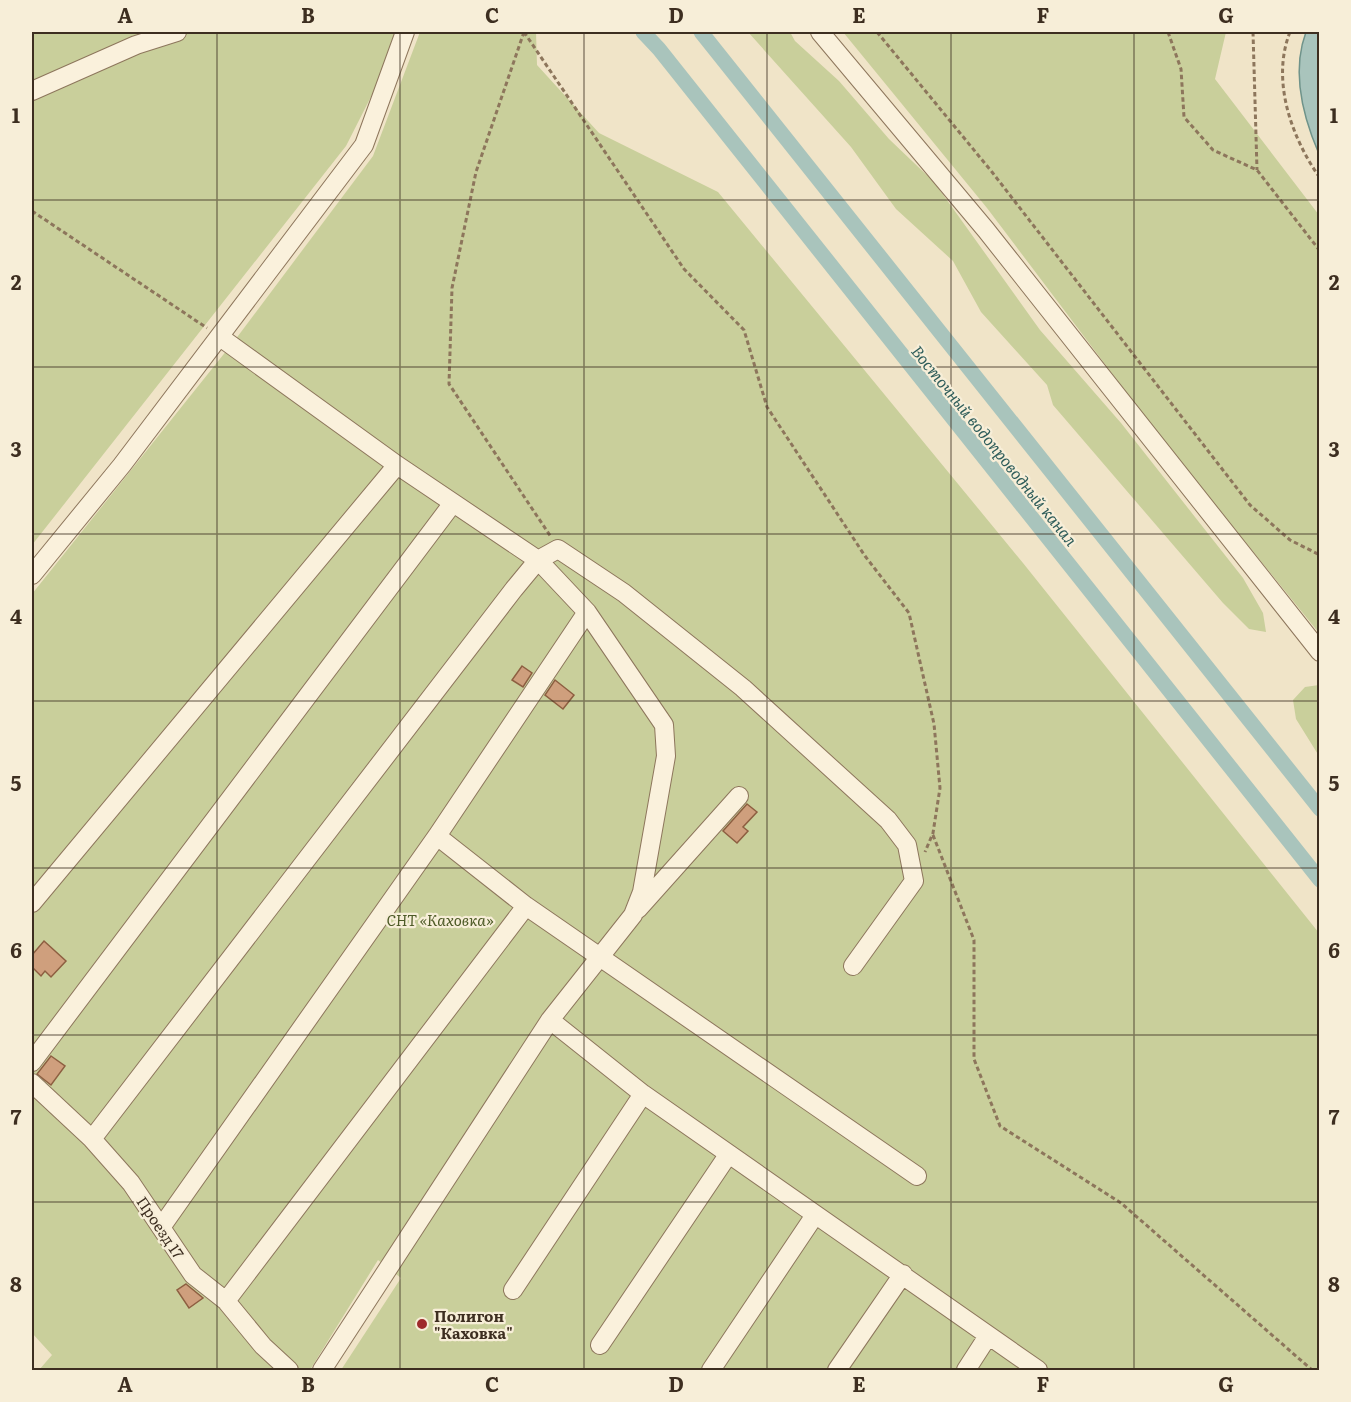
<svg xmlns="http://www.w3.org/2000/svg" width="1351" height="1402" font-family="Literata,serif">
	<rect width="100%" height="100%" fill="#f0e4c8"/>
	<path fill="#c9cf9b" d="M32,32H398L384,71L346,146L32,545Z
		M420,32H536L537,65L599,133L718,192L1023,563L1319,933V1370H341L401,1278L378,1260L310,1370H39L52,1355L32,1333V594L235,340L373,156Z
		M748,32H790L795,41L839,81L889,139L934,182L1040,330L1121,423L1243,578L1263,613L1266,632L1249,629L1223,603L1053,405L1047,385L981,312L953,261L896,209L851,147Z
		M843,32H1226L1215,79L1319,215V633L1157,433L987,208Z
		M1319,685H1320L1319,756L1296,719L1293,700L1305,687Z"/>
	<path fill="#a9c4bc" stroke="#6f938a" stroke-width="1.5" d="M1306,32H1319V154C1303,117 1291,72 1306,32Z"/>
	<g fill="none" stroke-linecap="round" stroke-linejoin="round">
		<path stroke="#a9c4bc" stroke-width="15" d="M643,32L659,49L1320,880
			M701,32L1320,809"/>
	</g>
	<path fill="#cf9f7d" stroke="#8d5f41" stroke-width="1.5" d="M522,666L532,673L523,687L512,680Z
		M555,680L574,695L563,709L545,695Z
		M747,804L757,812L743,827L748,831L737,843L723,831Z
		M44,941L66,961L51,977L45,971L41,976L32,967V955Z
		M51,1056L65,1066L51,1085L37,1074Z
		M186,1284L203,1298L189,1308L177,1290Z"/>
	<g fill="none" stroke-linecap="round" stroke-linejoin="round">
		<defs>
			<path id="minor" d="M820,32L986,230L1320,652
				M32,91L136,45L177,32
				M220,337L397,465L538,560L587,612L664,725L666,756L642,892L633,915L550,1020L322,1370
				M32,575L122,465L364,145L405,32
				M437,836L526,906L917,1176
				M32,903L397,465
				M638,909L739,796
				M550,1020L643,1094L1038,1370
				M32,1062L453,503
				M32,1083L92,1139L131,1183L193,1275L226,1301L263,1346L289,1370
				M92,1139L514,589L538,560L558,549L624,593L743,688L888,820L907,845L914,881L853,966
				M162,1226L437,836L587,612
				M513,1290L643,1094
				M226,1301L526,906
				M600,1345L728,1155
				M711,1370L815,1215
				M837,1370L903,1274
				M966,1370L988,1336"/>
		</defs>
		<use href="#minor" stroke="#8d765c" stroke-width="20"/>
		<path stroke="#8d765c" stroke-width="3" stroke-dasharray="4.5 3" stroke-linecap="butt" d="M524,32L684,269L744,330L767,407L865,556L909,613L934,724L940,788L933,833L925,852
			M524,32L476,172L452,288L449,384L551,537
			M877,32L992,172L1250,505L1290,540L1320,555
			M1168,32L1181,69L1184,117L1213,150L1257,170L1320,251
			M1253,32L1257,170
			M1290,32C1271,80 1291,137 1320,178
			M32,211L207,328
			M933,835L974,940V1059L1000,1126L1121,1203L1312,1370"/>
		<use href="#minor" stroke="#faf1dc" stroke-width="18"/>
	</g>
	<path fill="none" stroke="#3d2e20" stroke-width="1.5" stroke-opacity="0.55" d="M217,32V1370M400,32V1370M584,32V1370M767,32V1370M951,32V1370M1134,32V1370M32,200H1320M32,367H1320M32,534H1320M32,701H1320M32,868H1320M32,1035H1320M32,1202H1320"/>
	<circle fill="#9e2a2b" stroke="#f7eed8" stroke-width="2" cx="422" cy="1324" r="6"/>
	<g text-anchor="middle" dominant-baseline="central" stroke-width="4.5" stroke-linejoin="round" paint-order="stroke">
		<g font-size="15" font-style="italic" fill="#4d5a26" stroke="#f7eed8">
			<text x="440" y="919">СНТ «Каховка»</text>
		</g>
		<g font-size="15" fill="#3d2e20" stroke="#f7eed8">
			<text transform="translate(161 1227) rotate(56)">Проезд 17</text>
		</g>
		<g font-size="15" font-weight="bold" fill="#3d2e20" stroke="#f7eed8" text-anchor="start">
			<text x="434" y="1315">Полигон<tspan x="434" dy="17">"Каховка"</tspan></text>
		</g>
		<g font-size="16" font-style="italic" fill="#2f5d5a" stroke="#f7eed8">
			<text transform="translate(995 445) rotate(51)">Восточный водопроводный канал</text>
		</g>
	</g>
	<rect width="1351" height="1402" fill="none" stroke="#f7eed8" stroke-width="66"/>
	<rect x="33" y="33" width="1285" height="1336" fill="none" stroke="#3d2e20" stroke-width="2"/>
	<g font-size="20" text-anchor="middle" font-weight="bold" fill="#3d2e20">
		<text x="125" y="23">A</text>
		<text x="308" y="23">B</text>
		<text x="492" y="23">C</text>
		<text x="676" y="23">D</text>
		<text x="859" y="23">E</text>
		<text x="1043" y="23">F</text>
		<text x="1226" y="23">G</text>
		<text x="16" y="123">1</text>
		<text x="1334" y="123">1</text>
		<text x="16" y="290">2</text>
		<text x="1334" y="290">2</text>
		<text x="16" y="457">3</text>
		<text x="1334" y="457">3</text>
		<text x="16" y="624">4</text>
		<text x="1334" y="624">4</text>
		<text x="16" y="791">5</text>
		<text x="1334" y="791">5</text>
		<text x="16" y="958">6</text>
		<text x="1334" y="958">6</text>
		<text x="16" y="1125">7</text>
		<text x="1334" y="1125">7</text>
		<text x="16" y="1292">8</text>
		<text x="1334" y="1292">8</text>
		<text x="125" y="1392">A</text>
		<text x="308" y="1392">B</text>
		<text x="492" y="1392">C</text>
		<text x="676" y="1392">D</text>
		<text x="859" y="1392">E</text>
		<text x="1043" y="1392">F</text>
		<text x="1226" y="1392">G</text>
	</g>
</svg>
